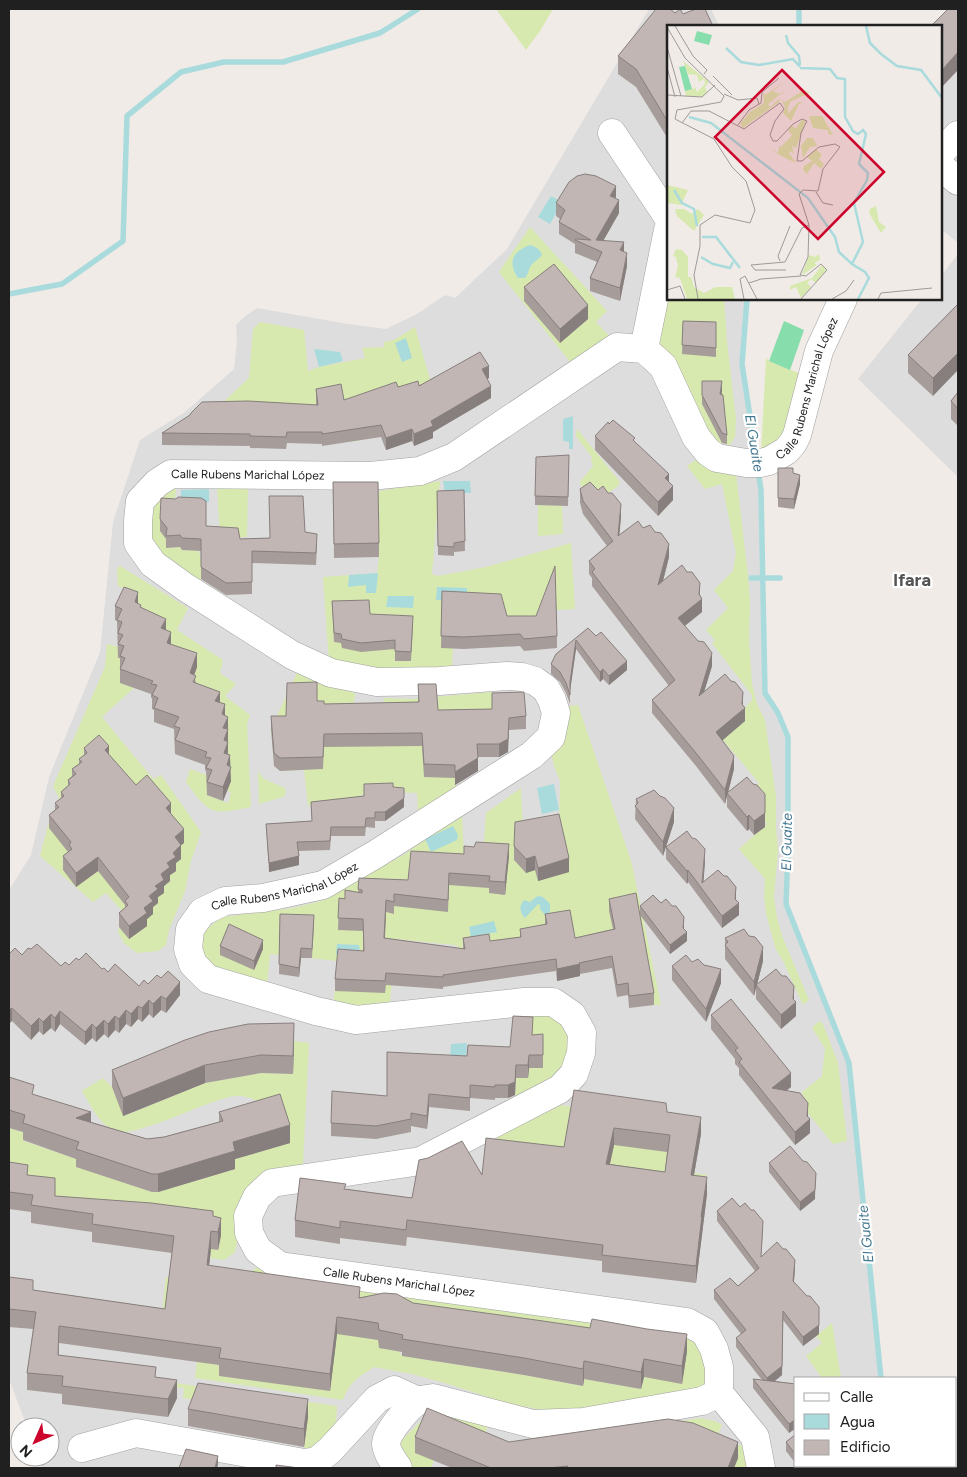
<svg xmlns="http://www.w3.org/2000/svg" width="967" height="1477" font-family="Figtree,sans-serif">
	<rect width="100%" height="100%" fill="#f0ebe7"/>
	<path fill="#dedddd" d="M649,9H711L719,26H668V299H747L742,364L761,490L765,693L778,713L788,737V849L786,904L849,1063L881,1378H796V1466H889V1468H42L38,1457H50V1427H27L9,1379V890L31,855L49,777L100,652L113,522L140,440L185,412L234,369L237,341L236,325L244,317L257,308L348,324L386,329L417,314L445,295L455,298L507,249Z
		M958,9V243L941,229L940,26Z
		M958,254V477L858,379L922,299H941V276Z"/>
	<path fill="#d7e9ae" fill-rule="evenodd" d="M496,9H553L540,31L526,50Z
		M530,227L607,311L596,322L610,337L570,362L499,272Z
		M668,281V299H724L727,342L736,419L735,437L730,445L712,441L678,374L656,339Z
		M260,322L304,330L308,371L319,367L365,358L362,348L384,347V342L394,340L415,327L432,386L381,436L351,442L341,396L318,414L218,407L249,378L253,329Z
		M766,358L769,361L801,374L785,434L761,454Z
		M577,429L620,482L617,487L608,493L601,487L590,495L579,483L593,466L591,460L592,457L576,436Z
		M697,459L736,474L748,575L750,601L749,639L752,684L757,704L765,720L776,796V826L778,850L774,897L777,918L782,936L809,1000L803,1005L784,963L775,947L766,913L764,896L765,879L739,849L767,824L761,816L749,793L759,783L723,740L745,721L743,710L752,700V695L712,643L715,640L706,630L728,608L714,590L733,571L736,553L722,484L705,489L687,466Z
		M440,481L432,574L438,576L486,567L571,543L575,609L556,610L536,628L453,648L452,669L396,674L329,663L323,577L377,573L379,557L378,496L379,491Z
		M217,487L248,488L247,537H220Z
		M176,488L174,511L168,534L170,548L180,547L182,550L199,551L201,560V586L158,556L150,540L149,525L154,506L162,496Z
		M538,505L562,506L563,534L538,536Z
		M120,566L188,608L177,630L223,660L220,673L236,684L225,696L250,715L247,724L251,807C211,815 210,815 186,782L190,769L209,776L212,784L207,795L228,803L231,793L227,790L231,781L223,742L203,699L141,619L133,593L118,586L117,568Z
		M107,644L123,648L125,671L120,683L134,688L102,717L153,779L161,775L201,832L191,861L185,891L169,930L166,945L158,951L137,953L124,943L118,932L122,911L106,893L93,902L40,856L48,825L59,798L53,786L105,667Z
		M297,673L355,693L353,716H382L384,698L410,699L492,692V722L455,763L456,790L418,815L417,793L393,792L364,794L361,795L362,805C347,806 321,811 308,805L304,770L280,771L274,765L271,729Z
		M578,705L632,864L661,1005H654L636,906L615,941L547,936L463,950L455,945L395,939L390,1004L364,1007L332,1006L335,991L338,961L270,954L267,985L220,972L208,964L197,941L209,927L222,917L293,908L321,901L405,854L462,812L464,858L483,854L486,813L521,788L523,834L559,828L560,781L554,766L551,751L561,711L570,706Z
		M258,771L264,779L285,788L286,793L283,797L259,804Z
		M547,1013L562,1023L571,1039L562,1069L547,1081L515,1098L516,1078H527L529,1068H543L513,1029V1015Z
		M819,1021L823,1024L838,1063L847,1141L833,1144L807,1112L808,1103L801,1093L822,1076L825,1048L812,1028Z
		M294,1041L309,1043L303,1164L270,1172L248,1186L236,1211L238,1238L235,1252L224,1260L210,1258L213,1228L90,1200L27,1192L9,1180V1128L25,1133L24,1141L79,1160L77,1167L152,1192H158L235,1169L233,1160L263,1117L255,1100C249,1098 242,1095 236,1096C207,1099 139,1138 116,1131C99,1125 91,1105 82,1091L103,1078L112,1087L124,1116L205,1083L261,1073L293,1074Z
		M561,1105L574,1107L670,1152L669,1162L695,1168L694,1173L707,1175V1194L486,1142Z
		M259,1267L683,1335L705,1348L708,1374L701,1390L578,1409L542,1410L507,1403L448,1384L412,1374L374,1367C359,1377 350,1381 343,1400L195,1378L201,1329L162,1314L166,1277L171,1278L239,1277ZM379,1348L644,1377L641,1389L584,1379L583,1386L524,1375L402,1356L398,1351Z
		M832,1323L841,1378H822L806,1356L822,1343L816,1336Z
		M58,1372L147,1379L337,1406L336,1423L330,1435L303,1454L307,1417L183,1398L184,1388Z
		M439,1409L489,1423L481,1446L434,1461L431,1468H411L397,1445L428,1414Z
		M699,1418L715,1421L722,1425L712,1447L682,1438L683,1421Z
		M743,1444L750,1468H734V1447Z"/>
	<path fill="#87ddab" d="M784,321L804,330L790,370L769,361Z"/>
	<path fill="#a9dbdd" d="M551,196L562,202L550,224L538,217Z
		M530,245C536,247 540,249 542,255C538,260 533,262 530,267C528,271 528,275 525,278H518C507,262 513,251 530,245Z
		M406,338L412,358L402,362L395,343Z
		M314,349L340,352L343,361L319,367Z
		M573,416V449H569V442L563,441V419Z
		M443,481H470L471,493H445Z
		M209,489V502L181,503V490Z
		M378,573L376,593H366V585L348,587L349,575Z
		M437,587L467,588V600H436Z
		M388,596H414L413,608L386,607Z
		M554,784L559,810L542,814L537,788Z
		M453,826L458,835L457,840L431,852L425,839Z
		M539,896L543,897L550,904V911L546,916L540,909V905L538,904L525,918C519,912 519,906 524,900L530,902L536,897Z
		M494,921L497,932L471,937L469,927Z
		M337,944L359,945L360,952L349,955L336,954Z
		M467,1043L466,1059L450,1058L451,1044Z"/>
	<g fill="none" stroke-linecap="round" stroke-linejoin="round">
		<path stroke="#a9dbdd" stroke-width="5.5" d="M799,26V9
			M9,294L62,284L123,241L127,116L181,72L224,62H283L380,33L418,9
			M747,299L742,364L756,456
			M758,470L761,490L765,693L778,713L788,737V849L786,904L849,1063L881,1378
			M751,578H780
			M889,1466V1468"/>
		<defs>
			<g id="minor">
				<path d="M612,133L668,217"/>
				<path d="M941,152L958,135"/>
				<path d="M941,167L958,181"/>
				<path d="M644,349L668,230"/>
				<path id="s1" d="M719,1393V1367L714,1349L705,1332L687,1322L280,1266L258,1250L249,1233L248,1216L257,1197L272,1183L421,1161L560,1089L574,1074L581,1053L582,1033L572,1015L553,1002H524L356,1020L316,1011L208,979L193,964L188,949L190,929L202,912L225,901L263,898L323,885L376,854L532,755L551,737L556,713L552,700L546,689L535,681L522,677L507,676L439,681L377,682L331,673L292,655L185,587L153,564L138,543V521L140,501L157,483L171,474L370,476L420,471L454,457L617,347L644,349L663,366L696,437L708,452L717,458L746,463H760L769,461L786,451L793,443L797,435L819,351L843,299"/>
				<path d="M719,1393L755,1437L761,1468"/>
				<path d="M82,1448L136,1433L304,1463L317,1461L330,1450L377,1399L394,1390L418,1401"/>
				<path d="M398,1468C393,1460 387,1454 386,1444C385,1434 409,1406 418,1401C422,1399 429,1399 433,1398L533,1424L583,1422L702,1401L719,1393"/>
			</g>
		</defs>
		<use href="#minor" stroke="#a1a1a1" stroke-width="29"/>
		<use href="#minor" stroke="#fff" stroke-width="28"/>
	</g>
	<path fill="#a69d9a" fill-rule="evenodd" d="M675,13L683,14L668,26V139L636,87L618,74V56Z
		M616,198L619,213L603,241L624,252L627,266L620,301L590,291V278L597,262L575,253V244L559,234V222L560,219L556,216V203Z
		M524,287L588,319L560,343L524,301Z
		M958,304L933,396L908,373V355Z
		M683,321L716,322V357L682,354Z
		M489,378L487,379L491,398L433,432V438L414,446L412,441L386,450L381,437L322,446V444L287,443L286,449L250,448V446L162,445V433L316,405V389L344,400L398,387Z
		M722,391V394L727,435V444L722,443L702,404V395Z
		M958,392V426L951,419V401Z
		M595,436L635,442L669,482L673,500L658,516L595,450Z
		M569,455L568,506L535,505V496Z
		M778,468L793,473L800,484L794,509L778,507Z
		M333,482L379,543V557L334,558Z
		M580,489L621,517L619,536L669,557L663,582L700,596L702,612L685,626L712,666L704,691L743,705L745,721L722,740L734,769L728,793L765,827L754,835L749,829L747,831L727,807V794L725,804L696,766L652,713V700L669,686L592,586V578L589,574V561L607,546L583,514L580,503Z
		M464,490L465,551L454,552V556L438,555L437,491Z
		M160,519L206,526L240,539L270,538L305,532L317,546L316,565L252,563V594L226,595L201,579V551L182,550L180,547L166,548V539L160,531Z
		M442,591L557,636V648L524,651L520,646L464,649L441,648Z
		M332,601L370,614L413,625L411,661H395V649L361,652L342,648L341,643L334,642Z
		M138,604L141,607L166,630L171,644L197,667L194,675L196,683L220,702L225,716L228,729V754L231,781L223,801L207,795L206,771L205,770V765L175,754L174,729L154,722V710L152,709V698H151V694L120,683V658H118L117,621L115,620V606Z
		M588,628L627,670L609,685L603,679L600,682L576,649L570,691V704L566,693L560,682L551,674V664Z
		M418,684L438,710L492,709V693L526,716V729L509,730L508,752L499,757H478V771L455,785V778L424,777L422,746L324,747L323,769L280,771L274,766L271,729V716H286L317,701L324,704L418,702Z
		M84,748L109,755L136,785L171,814L184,843L181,845V859L176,863V871L170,875V881L164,886V893L158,897V903L153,907V914L147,919V926L129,939L119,927V913L125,908V905L98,871L76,887L63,870V856L68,852L49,828V815L55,810V803L61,798V792L68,786V780L72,776V769L79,764V759L84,755Z
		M393,787L404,807L385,821H375V828L366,827L365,836H331L330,850L298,851L299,865L269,872L266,824L312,821L311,802L364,796Z
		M636,799L674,822L663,856L635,819Z
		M514,846L569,872L538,881L535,870L526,873L514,860Z
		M666,847L705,861L703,882L736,900L739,915L722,928L688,882L687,884L666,859Z
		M464,854L509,856L505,895L489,893V888L449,885L448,912L394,906V914L386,912L385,938L463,949V938L490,941L520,937V929L545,925V914L575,938L613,929L609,911V899L654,993V1005L629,1008L628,995L617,997L612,968L580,974V976L557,981L556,971L443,987V989L386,985L385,993L335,991V979L363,951V931L338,930L339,898L345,899L358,892L359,878L408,880Z
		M640,906L684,929L687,941L670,954L640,915Z
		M280,914L314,925L312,958H301L299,977L279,974Z
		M725,938L763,961L757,985L794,1000L796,1016L781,1029L756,999V986L754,996L725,959Z
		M220,946L263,949L254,970L220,955Z
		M9,954L22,955L61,966L69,965L79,960L108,972L139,986L148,984L180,995L166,1013L161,1010L153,1018L149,1014L142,1022L138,1019L131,1027L126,1024L119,1033L115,1030L108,1038L104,1034L96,1042L92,1038L85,1045L60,1024L55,1032L51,1028L43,1035L39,1031L31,1040L12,1021Z
		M692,962L704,965L721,983L706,1022L672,980V966Z
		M711,1015L791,1087L786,1091L808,1117L810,1133L795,1145L739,1075V1068L735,1064V1059L711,1029Z
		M533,1035L543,1048V1068H529L528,1078H516L515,1095L508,1098H495V1100L470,1098V1111L429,1107L427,1129L411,1126V1132L376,1139L331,1136V1123L387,1096L467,1056L510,1047Z
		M294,1041L293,1074L261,1073L205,1083L123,1116L112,1087V1070Z
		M9,1077L34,1095L91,1122L147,1139L164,1137L219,1122V1112L290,1143L235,1159V1169L158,1192H152L76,1167V1159L23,1140V1132L9,1128Z
		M574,1090L667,1112L701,1134L694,1175L707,1194L696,1283L602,1272V1261L407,1237L406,1246L340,1238V1244L295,1237V1220L346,1189L412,1198L564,1147ZM614,1145L667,1152L665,1172L610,1164Z
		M803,1161L816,1173L815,1199L800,1211L769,1172V1163Z
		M9,1162L28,1175L55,1196L213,1216L221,1235L218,1250L211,1249L209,1266L360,1297L413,1303L687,1351L682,1384L644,1377L641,1389L584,1379L583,1386L524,1375L402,1356V1352L379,1348L378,1340L337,1334L330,1391L219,1376V1365L59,1343V1355L156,1377L177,1398L168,1417L62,1404V1394L27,1390V1373L33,1329L9,1327V1277L33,1290L165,1309L172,1253L92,1242V1232L31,1223V1212L9,1209Z
		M740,1207L763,1230L761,1256L795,1269L794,1282L819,1334L803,1346L783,1320L782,1375L775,1381L796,1384V1428L789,1433L753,1388V1379L762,1380L736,1347V1338L741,1334L714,1299V1290L738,1286L755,1271L717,1221V1211Z
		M188,1409L308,1417L304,1447L188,1426Z
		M796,1434V1464L786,1451V1442Z
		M415,1437L509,1442L738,1458L734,1468H452L415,1453Z
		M797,1466H834L835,1468H799Z"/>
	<path fill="#877f7d" d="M958,52V70L941,88V71Z
		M616,186V198L610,196Z
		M619,200V213L598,250L596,240Z
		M624,242V254L620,250Z
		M627,253V266L620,301V288Z
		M588,305V319L560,343V329Z
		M958,353V370L933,396V378Z
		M489,366V378L482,381V369Z
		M722,381V391L720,403V394Z
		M491,386V398L433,432V438L414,446V434L431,421Z
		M412,429V441L386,450V438Z
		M669,474V488L665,478Z
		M800,475V484L794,509V499Z
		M673,486V500L658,516V502Z
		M621,504V517L618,550V536Z
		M669,544V557L658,599V585Z
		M700,583V596L702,599V612L678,631V618L699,594Z
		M138,592V606L135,602Z
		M166,619V633L161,628Z
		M171,632V645L167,643Z
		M576,640V649L570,691V682Z
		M197,653V667L190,687V673Z
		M712,653V666L699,709V696Z
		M627,661V670L609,685V676Z
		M603,669V679L600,682V672Z
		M220,692V705L215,701Z
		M743,692V710L745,708V721L716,746V732Z
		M225,704V718L222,714Z
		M228,717V756L224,767L223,728Z
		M509,718L508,752L499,757V744Z
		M109,746V760L105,750Z
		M230,755L231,781L223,801V787L227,765Z
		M734,756V769L725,804V790Z
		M478,758V771L455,785V772Z
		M765,794V827L754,835V821Z
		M404,798V807L385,821V812Z
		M171,803V817L166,808Z
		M674,808V822L663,856V842Z
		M749,815V829L747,831V817Z
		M184,829V843L175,850V837Z
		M509,844V856L505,895V882Z
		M181,845V859L176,863V871L170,875V881L164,886V893L158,897V903L153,907V914L147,919V926L129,939V926L144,908L173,853Z
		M705,849V861L703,890H702Z
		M299,856V865L269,872V863Z
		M535,856V870L526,873V859Z
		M98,857V871L76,887V873Z
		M569,858V872L538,881V868Z
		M688,870V882L687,884V871Z
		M736,887V905L739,903V915L722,928V916Z
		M386,900V912L384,950V938Z
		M684,917V935L687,932V941L670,954V945Z
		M263,940V949L254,970V961Z
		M763,947V961L754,996V982Z
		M301,948V958L299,977V968Z
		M580,964V976L557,981V969Z
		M721,969V983L706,1022V1009Z
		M180,982V995L166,1013V999Z
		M794,986V1004L796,1002V1016L781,1029V1015Z
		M161,996V1010L153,1018V1004Z
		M149,1000V1014L142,1022V1008Z
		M138,1006V1019L131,1027V1014Z
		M12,1008V1021L9,1024V1010Z
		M126,1010V1024L119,1033V1019Z
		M60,1011V1024L55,1032V1018Z
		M51,1014V1028L43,1035V1022Z
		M115,1016V1030L108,1038V1024Z
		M39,1018V1031L31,1040V1026Z
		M104,1020V1034L96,1042V1028Z
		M294,1023V1041L293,1074V1056Z
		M92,1024V1038L85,1045V1032Z
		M529,1055V1068L528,1078V1065Z
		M205,1065V1083L123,1116V1098Z
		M516,1065L515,1095L508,1098V1085Z
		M791,1073V1087L772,1102V1088Z
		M429,1094V1107L427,1129V1116Z
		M808,1103V1121L810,1119V1133L795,1145V1132Z
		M91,1112V1130L76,1118Z
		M701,1117V1134L691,1192V1175Z
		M290,1125V1143L235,1159V1169L158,1192V1174L233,1142Z
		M614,1128V1145L606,1181V1164Z
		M707,1177V1194L696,1283V1266L701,1217Z
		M815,1190V1199L800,1211V1202Z
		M221,1218V1235L218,1250V1232Z
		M211,1231V1249L207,1283V1265Z
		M795,1260V1269L793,1290V1281Z
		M819,1307V1334L803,1346V1337Z
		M783,1311L782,1375L767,1387V1378Z
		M337,1317V1334L330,1391V1374Z
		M687,1334V1351L682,1384V1366Z
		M644,1359V1377L641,1389V1372Z
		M584,1361V1379L583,1386V1369Z
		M177,1380V1398L168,1417V1399Z
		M308,1399V1417L304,1447V1429Z
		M796,1419V1428L789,1433V1424Z
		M738,1442V1458L734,1468H728Z
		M218,1456V1465L217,1468H215Z"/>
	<path fill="#c1b6b3" stroke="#877f7d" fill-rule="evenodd" d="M656,9H670L675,13L680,9L683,14L696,9H705L713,26H668V122L636,69L618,56Z
		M948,9H958V52L941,71V26H931Z
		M585,174L596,176L616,186L610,196L619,200L596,240L624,242L620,250L627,253L620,288L590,278L602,252L575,240L576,239L591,240L559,222L565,210L556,203L569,182L577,176Z
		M554,264L588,305L560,329L524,287Z
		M958,304V353L933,378L908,355Z
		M683,321L716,322V348L682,345Z
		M480,352L489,366L482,369L491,386L431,421L433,426L414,434L412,429L386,438L381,425L322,434V432H287L286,437L250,436V434L162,433L190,415L191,413L202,402L248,401L318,405L316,389L341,384L344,400L396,382L398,387L418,381L419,386Z
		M702,381H722L720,394L723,395L727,435L722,433L702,395Z
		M958,392V409L951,401Z
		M613,420L635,438L633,440L669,474L665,478L673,486L658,502L595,436L608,422L609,424Z
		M569,455L568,497L535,496L536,457Z
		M778,468H793V473L800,475L794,499L778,498Z
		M333,482H378L379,543L334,544Z
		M590,482L598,490L603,486L608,493H612L621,504L618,536L638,521L643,528L650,525L655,532L661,533L669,544L658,585L682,565L687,572H692L700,583L699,594L702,599L678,618L698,641L704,642L712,653L699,696L725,674L731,681L735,682L743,692L742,704L745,708L716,732L734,756L725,790L696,753L652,700L675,680L592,572L595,569L589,561L613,541L583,501L580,489Z
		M464,490L465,541L454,543V547L438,546L437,491Z
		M269,496H303L305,532L317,534L316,553L252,551V582L226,583L201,567V539L182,538L180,535L166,536L167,528L160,519L161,498L176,499L178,497L201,498L206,501V526L238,528L240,539L270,538Z
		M555,566L557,636L524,639L520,634L464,637L441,636L442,591L501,594L507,616H536Z
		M124,587L138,592L135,602L141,605L140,607L166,619L161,628L171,632L167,643L197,653L190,673L196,676L193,682L220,692L215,701L225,704L222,714L228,717L223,728L228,729L224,740L228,742L224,753L230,755L227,765L231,767L223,787L207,782L212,770L206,768L211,758L205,757L207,752L175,740L180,728L174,726L179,717L154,708L158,698L152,695L157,685L151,684L153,681L120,669L125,658L120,656L124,646L118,644L123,635L118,633L122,622L117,620L122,609L115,606Z
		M369,600L370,614L413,616L411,652L395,651V640L361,643L342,639L341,634L334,633L332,601Z
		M588,628L596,636L601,632L627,661L609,676L603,669L600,672L576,640L570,682V695L566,683L560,672L551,664L556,654Z
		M317,682V701H324V704L419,702L418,684H436L438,710L492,709V693L524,692L526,716L509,718L508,739L499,744H477L478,758L455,772V765L424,764L422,733L324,734L323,757L280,758L274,753L271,716H286L287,683Z
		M99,735L109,746L105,750L136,785L147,775L171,803L166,808L184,829L175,837L181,845L173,853L176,857L167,863L170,867L161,874L164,880L155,886L158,889L149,896L153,901L144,908L147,913L129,926L119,913L128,905L125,901L129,897L98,857L76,873L63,856L72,849L69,845L71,842L49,815L59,807L55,803L64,796L61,792L70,784L68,780L76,774L72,769L82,762L79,759L87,753L84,748Z
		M747,777L753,784L757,785L765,794V813L754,821L749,815L747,817L727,793Z
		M393,783V787L404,788V798L385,812H375V818H366L365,827H331L330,841L297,842L299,856L269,863L266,824L312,821L311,802L364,796V784Z
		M654,790L660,796L665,798L674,808L663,842L635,806L638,803L636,799Z
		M559,814L569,858L538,868L535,856L526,859L514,846L515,822Z
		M687,831L692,838L696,839L705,849L702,883L718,870L724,876H727L736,887L735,899L739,903L722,916L688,870L687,871L666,847Z
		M476,842L509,844L505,882L489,881L490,876L449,873L448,900L394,894V902L386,900L384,938L465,949L463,938L489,934L490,941L521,937L520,929L547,924L545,914L570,910L575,938L615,929L609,899L636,893L654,993L629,996L628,983L617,985L612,956L579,963L580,964L557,969L556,959L443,975V977L386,973L385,981L335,979L338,949L364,951L363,919L338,918L339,898L345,899V890L362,893V890L358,889L359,878L408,880L411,851L464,854V846L474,847Z
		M653,895L661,903L666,899L672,906H676L684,917L683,928L687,932L670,945L640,906Z
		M280,914L314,915L312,949L301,948L299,968L279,964Z
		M229,924L263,940L254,961L220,946Z
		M744,929L749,936L755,937L763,947L754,982L725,945L728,942L725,938Z
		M37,944L61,966L65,962L69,965L76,958L79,960L86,953L102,969L104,968L108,972L115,964L139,986L144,980L148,984L157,975L161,978L168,971L180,982L166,999L161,996L153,1004L149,1000L142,1008L138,1006L131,1014L126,1010L119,1019L115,1016L108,1024L104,1020L96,1028L92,1024L85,1032L60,1011L55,1018L51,1014L43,1022L39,1018L31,1026L12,1008L9,1010V954L15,948L22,955L28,948L31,949Z
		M686,955L692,962L698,959L704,965L721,969L706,1009L672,966Z
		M776,969L782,976H786L794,986L793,999L796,1002L781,1015L756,985Z
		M731,999L791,1073L772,1088L800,1093L808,1103L807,1116L810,1119L795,1132L739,1062L742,1059L735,1050L738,1048L711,1015Z
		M513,1016L533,1017L532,1035L543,1034V1055H529L528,1065H516L515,1082L508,1085H495V1087L470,1085V1098L429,1094L427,1116L411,1113V1119L376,1126L331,1123L332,1091L387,1096V1052L467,1056L468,1045L510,1047Z
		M294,1023L293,1056L261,1055L205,1065L123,1098L112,1070L185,1040L209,1032L248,1024Z
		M9,1077L34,1085L32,1094L91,1112L76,1118L147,1139L164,1137L223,1121L219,1112L280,1094L290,1125L233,1142L235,1151L158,1174H152L76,1149L79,1142L23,1123L25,1115L9,1110Z
		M574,1090L666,1103L667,1112L701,1117L691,1175L707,1177L701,1217L702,1216L696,1266L602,1255L603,1245L407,1220L406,1230L340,1221V1228L295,1220L300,1178L346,1184L344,1189L412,1198L419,1160L428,1158L462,1141L482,1175L486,1138L564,1147ZM614,1128L670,1135L665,1172L606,1164Z
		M790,1146L803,1161L807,1162L816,1173L815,1190L800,1202L769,1163Z
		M9,1162L28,1165L27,1175L55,1178V1196L151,1203L213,1211V1216L221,1218L218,1232L211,1231L207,1265L360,1287L359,1298L384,1293L397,1294L413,1303L543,1321L590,1328L592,1319L647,1329L687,1334L682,1366L644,1359L641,1372L584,1361L583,1369L524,1358L402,1339L403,1335L379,1330L378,1323L337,1317L330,1374L219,1358L221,1348L59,1326L58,1355L156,1367L155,1377L177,1380L168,1399L62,1386L63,1376L27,1373L36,1312L9,1309V1277L33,1280V1290L165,1309L174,1236L92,1224L93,1214L31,1205L33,1195L9,1192Z
		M732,1198L740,1207L745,1203L751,1210H754L763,1221L761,1257L777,1242L783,1249H786L795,1260L793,1281L807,1296H810L819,1307V1325L803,1337L783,1311L782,1366L767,1378L736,1338L746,1330L714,1290L730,1278L738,1286L759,1268L717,1211Z
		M753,1379L796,1384V1419L789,1424Z
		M198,1383L308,1399L304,1429L188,1409Z
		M427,1408L509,1442L668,1419L693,1423L738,1442L728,1468H566L568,1466L549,1468H491L415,1437Z
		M796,1434V1455L786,1442Z
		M186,1449L218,1456L215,1468H179Z
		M276,1465L299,1468H276Z
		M805,1466H834L835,1467L833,1468H807Z"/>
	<g text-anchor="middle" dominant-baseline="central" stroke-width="4.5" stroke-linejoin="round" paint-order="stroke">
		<g font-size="12" fill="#202020" stroke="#fff">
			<text stroke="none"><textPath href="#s1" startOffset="3211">Calle Rubens Marichal López</textPath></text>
			<text stroke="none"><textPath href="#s1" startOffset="2506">Calle Rubens Marichal López</textPath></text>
			<text stroke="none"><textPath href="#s1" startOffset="1531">Calle Rubens Marichal López</textPath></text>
			<text transform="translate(399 1282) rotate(8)">Calle Rubens Marichal López</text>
		</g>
		<g font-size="14" font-style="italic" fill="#42778f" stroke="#fff">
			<text transform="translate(754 443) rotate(81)">El Guaite</text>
			<text transform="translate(787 842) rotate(-89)">El Guaite</text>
			<text transform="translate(866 1234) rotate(-96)">El Guaite</text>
		</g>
		<g font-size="18" font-weight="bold" fill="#535353" stroke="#fff">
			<text x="912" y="580">Ifara</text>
		</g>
	</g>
	<g transform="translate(667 25)">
		<rect width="275" height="275" fill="#f0ebe7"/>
		<path d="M16,36L42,57L38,62L40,67L35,72L19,71L18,66L28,63L24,50L30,67L38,59L37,54L32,57L30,50L21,49ZM119,56L106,66L112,69L101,77L115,67L118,70L115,68L101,79L103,82L113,73L112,77L76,103L73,99L83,87L97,78L96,67L98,70ZM137,65L143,68L124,76L121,82V89L131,77H136L132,79L124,96L116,88L118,82L115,76L118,77ZM142,91H155L166,110L161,109V105L146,103ZM135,95L139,96L129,123L125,121L127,129L124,126L122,128L129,138L114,131L102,123L111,128L112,121L114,122L125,110L121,105L125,100L128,104ZM140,113H146L150,121L143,122L136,133L134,121ZM149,124L155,130L152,134L157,139L154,144L147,138L140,149L136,145L137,141L145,136L140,132ZM0,160L21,165L14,180L0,178ZM209,181L212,197L219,202L214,208L202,188L203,184ZM8,184H17L25,189L31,184L37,190L27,206L10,191ZM9,224L15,225L21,232V252H24L27,262L37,268L49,262H65L68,274H20L13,253L8,252L11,241L9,232L6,231ZM152,229L153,235L147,238L150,240L135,250L142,230L148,232ZM155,240L159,245L149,258L144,254L140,258L144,262L134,273L129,262L123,265V261L145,253Z" fill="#d7e9ae"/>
		<path d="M30,6L45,10L42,20L27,16ZM18,41L25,64L18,66L12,42Z" fill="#87ddab"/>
		<path fill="none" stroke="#a9dbdd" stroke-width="2.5" d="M199,1L203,18L214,29L230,41L254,45L275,73M119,10L121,18L132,31L133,40M59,23L74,37L92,40L126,34L133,42M133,43L163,44L170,53L178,54V92L186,106L191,109L196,105L199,109L192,139L201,148L200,155L187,178L196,217L185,239L198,247L202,253L191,274M22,92L44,98L141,173L168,212L172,227L185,239M7,165L15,178L27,184L30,201M35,212H49L73,243M34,232L46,239L63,243L66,237"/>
		<path fill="none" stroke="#9d9a97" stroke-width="1" d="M8,1L26,31L40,45L37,49M0,2L18,33L57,71L54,77L10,85L8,94L47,114L65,142L79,156L88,185L83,198L48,190L33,200V221L27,250L31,274M0,22L14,71M0,42L8,72M46,51L65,70M57,69L71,75L90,73L92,79M0,70L35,72L48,60M15,98L24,86H42L77,104L113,78L117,84L108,96L103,110L106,116H110L126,99L135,94L140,96L134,108L130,136H135L152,122L168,119L173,122L156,144L151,166L136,165L132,169L142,200L141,232L133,250L139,251L154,239L160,245L134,274M71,100L82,85L94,78L95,67L112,53M149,167L156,178L166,180M113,236L111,231L123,201M119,245H88L84,240L118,237L135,203L142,200M82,258L94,254L134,251M0,265L13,261L18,274M77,274L73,254L78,251L90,274M165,274L179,266L187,255M211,274L214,268L265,263"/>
		<path fill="#cc042b" fill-opacity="0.15" stroke="#cc042b" stroke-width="2.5" d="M115,45L217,147L151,214L48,112Z"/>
		<rect width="275" height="275" fill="none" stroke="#202020" stroke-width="2.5"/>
	</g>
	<rect width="967" height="1477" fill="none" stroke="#202020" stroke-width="20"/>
	<rect x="794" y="1377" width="162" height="90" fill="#ffffff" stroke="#a6a6a6"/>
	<rect x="804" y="1393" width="25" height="8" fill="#ffffff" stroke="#a6a6a6"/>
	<text x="840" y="1402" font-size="15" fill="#202020">Calle</text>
	<rect x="804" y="1414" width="25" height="15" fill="#a9dbdd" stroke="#a6a6a6"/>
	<text x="840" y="1427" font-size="15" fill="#202020">Agua</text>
	<rect x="804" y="1440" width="25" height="15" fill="#c1b6b3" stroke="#a6a6a6"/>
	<text x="840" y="1452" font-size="15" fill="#202020">Edificio</text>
	<g transform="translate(35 1442) rotate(225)"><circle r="24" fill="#ffffff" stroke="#a6a6a6"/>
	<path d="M0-4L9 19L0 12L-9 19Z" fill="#cc042b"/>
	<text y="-8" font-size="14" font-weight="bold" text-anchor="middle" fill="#202020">N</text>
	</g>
</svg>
